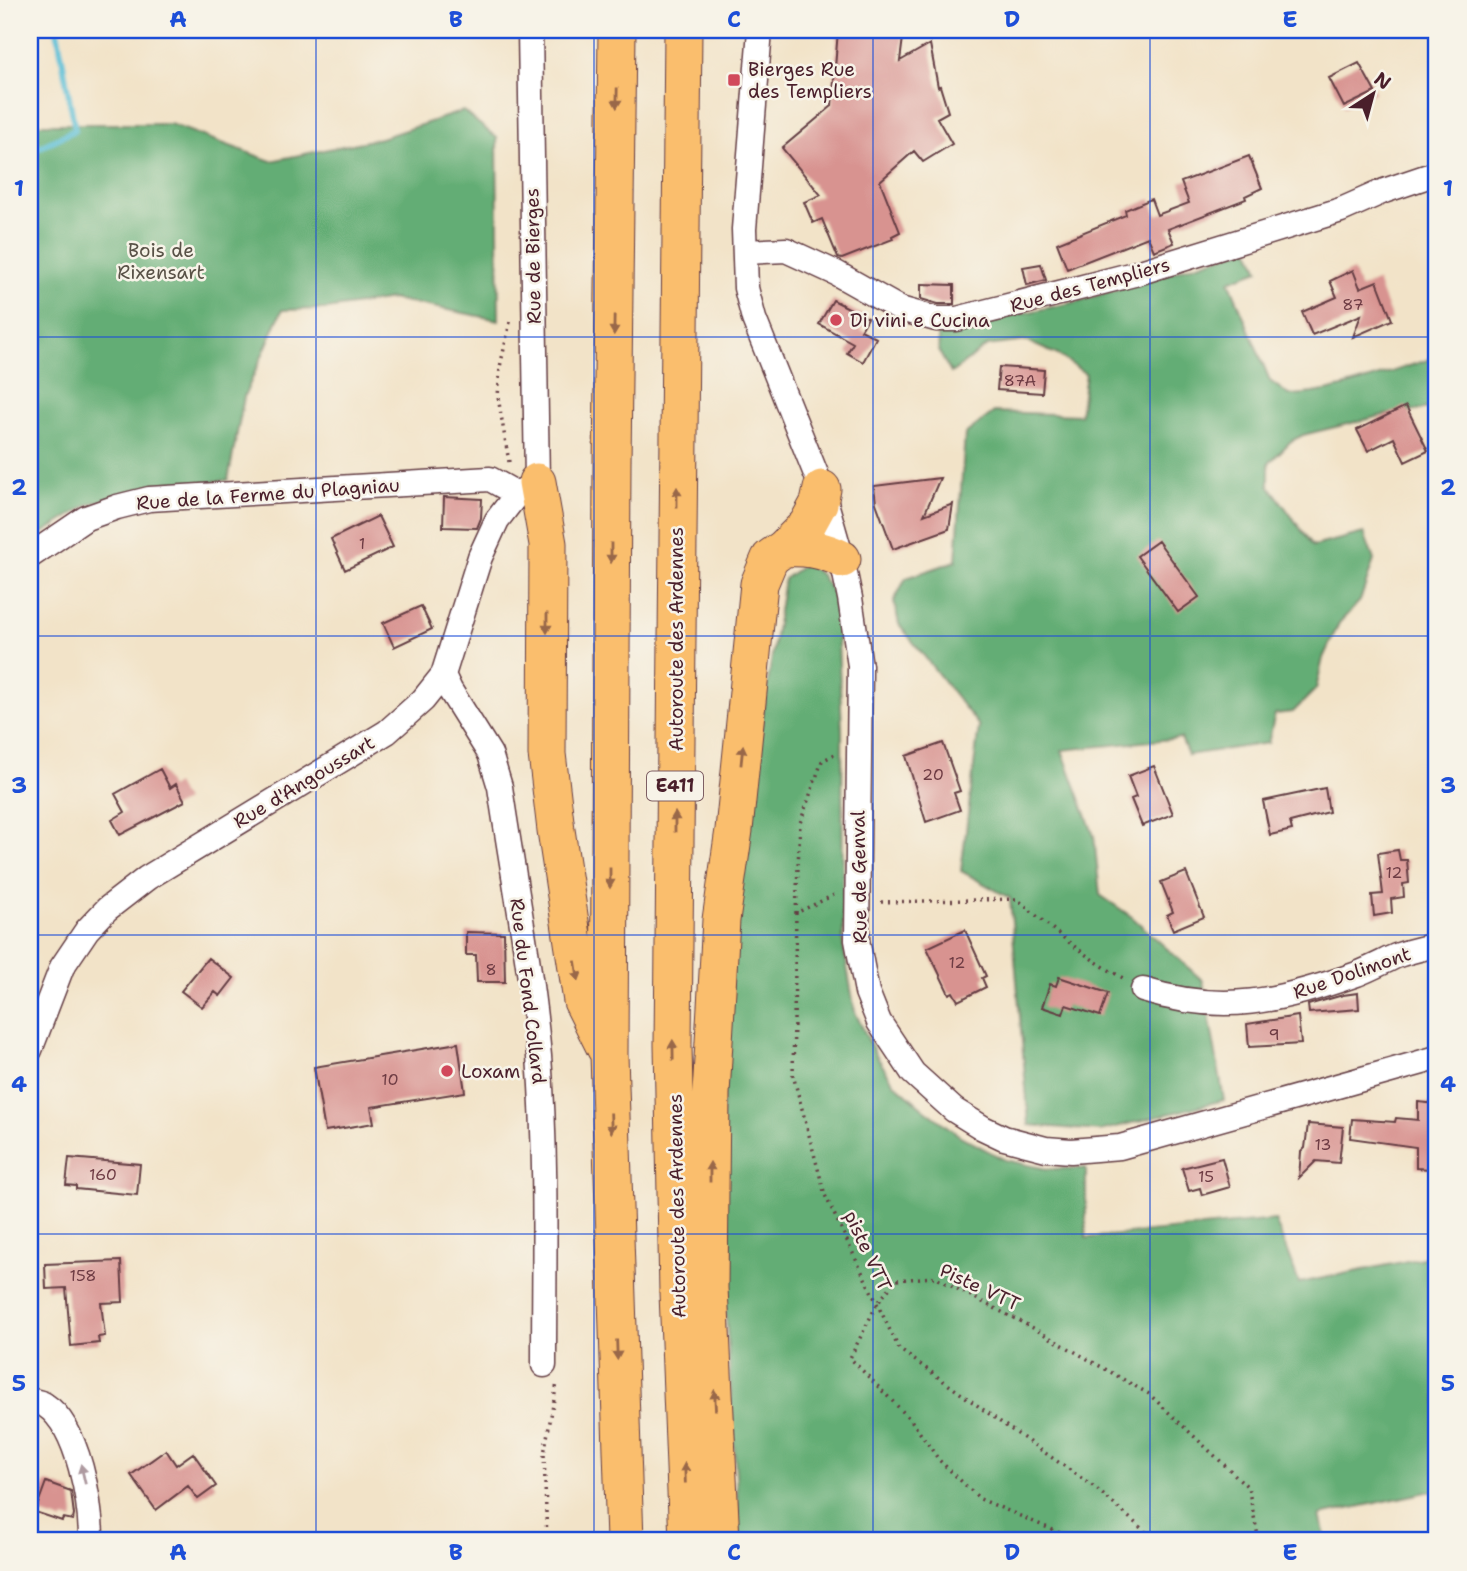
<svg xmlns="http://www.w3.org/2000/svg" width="1467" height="1571" font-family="'Shantell Sans',sans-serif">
	<rect width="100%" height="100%" fill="#f7f3e8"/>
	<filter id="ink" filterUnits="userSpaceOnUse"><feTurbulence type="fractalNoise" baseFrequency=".0143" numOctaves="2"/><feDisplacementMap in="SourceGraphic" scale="14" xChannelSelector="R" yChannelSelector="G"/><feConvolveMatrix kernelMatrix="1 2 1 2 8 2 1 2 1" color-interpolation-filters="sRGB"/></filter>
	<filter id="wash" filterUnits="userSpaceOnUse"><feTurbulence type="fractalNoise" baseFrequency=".00686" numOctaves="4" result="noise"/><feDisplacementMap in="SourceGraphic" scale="28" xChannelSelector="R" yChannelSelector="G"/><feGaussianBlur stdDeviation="1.57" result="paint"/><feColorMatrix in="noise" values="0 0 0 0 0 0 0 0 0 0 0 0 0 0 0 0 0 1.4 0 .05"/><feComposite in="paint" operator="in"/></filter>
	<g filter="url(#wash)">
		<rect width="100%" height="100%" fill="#f2e3c8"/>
		<path fill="#64ad75" stroke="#576650" stroke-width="2" d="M463,111L497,138L499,320L392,299L327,309L282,310L244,397L228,480L127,492L88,505L30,541V124H170L271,161L381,138Z
			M1249,248L1259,270L1229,281L1270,381L1289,395C1339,394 1390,371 1437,357V407L1384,415L1303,435L1291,441L1269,463V485L1313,546L1364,533L1374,560L1360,601L1339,623L1323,658L1316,689L1293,712L1275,714L1268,743L1188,755L1181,738L1062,750L1094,836L1100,895L1132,917L1203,981L1224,1100L1100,1131L1029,1125L1010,898L961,871L979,726L899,624L894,601L906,578L956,561L965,434L994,412L1080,415L1086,374L1058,355L1026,341L987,346L951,373L939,352L938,336L945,330L1080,301Z
			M805,564L820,574L836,598L842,729L843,944L855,1012L875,1054L894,1083L924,1109L960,1136L1005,1160L1047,1169L1086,1168V1238L1275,1220L1299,1283L1437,1255V1490L1320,1515L1326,1541H740L719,1200L729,932L784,579Z"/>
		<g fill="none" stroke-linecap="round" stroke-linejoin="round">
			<path stroke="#58bed6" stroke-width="6" d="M30,152L75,130L57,30"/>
		</g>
		<g id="blocks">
			<path fill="#d89390" d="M838,30H904L900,61L930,44L938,87L940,86L948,112L937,118L952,144L923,162L914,151L880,181L900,232L892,236L893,239L842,259L838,258L822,219L813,223L804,202L821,195L782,148L832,106Z
				M1359,63L1375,92L1344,107L1329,78Z
				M1249,156L1262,188L1245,196L1246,199L1168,229L1174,243L1154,251L1148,237L1067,269L1057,243L1126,215L1125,210L1151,199L1157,215L1189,203L1181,182Z
				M1041,264L1046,280L1027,285L1023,267Z
				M1353,270L1360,288L1377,281L1392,320L1353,337L1361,315L1312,335L1302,312L1337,297L1330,281Z
				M921,284L954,285V304H938L921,299Z
				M833,300L868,318L861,330L876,338L863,362L847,353L853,343L819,324Z
				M999,367L1044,370L1042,393L997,390Z
				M1406,406L1428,451L1405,462L1394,438L1368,451L1357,430Z
				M940,478L924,515L953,504L949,529L893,549L876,503L874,486Z
				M444,497L482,499L481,518L477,528L443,527Z
				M378,516L393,547L345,570L331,539Z
				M1158,541L1199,597L1178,612L1137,556Z
				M421,606L432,629L394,647L383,623Z
				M943,743L960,791L954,793L960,810L926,822L906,756Z
				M1154,766L1173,814L1142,826L1131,799L1136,797L1128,776Z
				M160,769L170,788L176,784L185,801L120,835L112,820L125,812L115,794Z
				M1325,788L1329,812L1290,822L1292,830L1270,835L1263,801Z
				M1398,850L1400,860H1407L1409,883L1403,884L1404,897L1391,899L1392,913L1374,916L1372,895L1383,894L1378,853Z
				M1186,872L1204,917L1173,930L1167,915L1173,912L1161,882Z
				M965,930L986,976L982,978L986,987L958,1001L953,992L949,994L927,948Z
				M466,932L504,933L505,982H477L476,955H466Z
				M208,958L234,978L220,996L215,992L202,1007L181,991Z
				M1059,977L1108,993L1100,1016L1066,1005L1063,1014L1042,1007L1050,984L1056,986Z
				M1358,993L1359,1009L1309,1013L1308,1005L1343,995Z
				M1298,1016L1301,1044L1249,1047L1247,1024Z
				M458,1043L465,1092L371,1107L374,1123L325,1131L314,1067Z
				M1418,1102L1437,1104V1124H1434L1430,1169L1416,1168V1147L1350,1138L1352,1119L1395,1122L1396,1118L1418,1120Z
				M1308,1124L1343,1127L1339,1163L1316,1161L1299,1178L1301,1152L1305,1148Z
				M69,1158L140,1164L137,1195L76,1189V1186L66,1185Z
				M1222,1158L1230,1187L1202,1195L1200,1188L1189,1191L1182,1168Z
				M121,1261L123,1302L101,1303L105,1336L98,1337L99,1343L71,1346L66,1288L46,1289L45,1264Z
				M166,1450L176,1465L193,1453L216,1486L198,1499L188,1486L156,1510L131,1475Z
				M46,1482L71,1491L74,1515L73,1520L64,1518L62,1521L35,1512Z"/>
		</g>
	</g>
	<g filter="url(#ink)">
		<use href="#blocks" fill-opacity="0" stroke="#633c43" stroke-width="2"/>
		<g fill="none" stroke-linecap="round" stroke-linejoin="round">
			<defs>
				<path id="minor" d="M760,30L744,229L746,288L754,319L822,489L842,559L850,598L860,666L857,940L867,992L879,1022L913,1073L954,1110L983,1128L1004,1138L1046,1149L1071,1151L1120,1147L1437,1058
					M745,252L786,250L836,273L900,309L936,319H957L1134,274L1341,210L1384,191L1437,173
					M30,556L86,518L117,507L149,499L490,479L517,494
					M443,675L450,690L490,754L500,787C513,876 531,966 539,1056C547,1159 544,1262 544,1365
					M1143,990C1223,1015 1280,1001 1357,974C1370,969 1383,962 1396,956C1409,951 1424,948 1437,945
					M30,1050L62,967L87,930L107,909L147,878L387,732L423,700L443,675L480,557L497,520L517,494L537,482L530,30
					M30,1400C35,1402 41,1402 45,1405C79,1427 91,1504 91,1541"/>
				<path id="highway" d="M617,30L612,465L609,1055L625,1541
					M683,30L673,1045L678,1293L688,1541
					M537,482L548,544L547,754L556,830L582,1001L606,1049
					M784,548C806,547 822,549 842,559
					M721,1541L709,1288L711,1094L721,920L734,830L759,584L770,558L784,548L807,525L819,503L822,489"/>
			</defs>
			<use href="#minor" stroke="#633c43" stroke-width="27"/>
			<use href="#highway" stroke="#633c43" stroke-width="39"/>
			<path stroke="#633c43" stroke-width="3.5" stroke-dasharray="2 5" stroke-linecap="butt" d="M509,462L498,397L500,367L510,322
				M834,895L796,913L793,1075L825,1195L899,1349L1006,1426L1093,1486L1156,1541
				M881,902L1017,899C1051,928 1084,957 1123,978
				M796,913L800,823L822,761L837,753
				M547,1541L544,1454L557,1383
				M1079,1541L980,1499L939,1460L911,1420L850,1358L877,1304L896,1280L934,1277L1033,1328L1149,1394L1248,1487L1259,1541"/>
			<use href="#minor" stroke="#fff" stroke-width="24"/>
			<use href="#highway" stroke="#fabe6d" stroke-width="37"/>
		</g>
		<defs><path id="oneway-solid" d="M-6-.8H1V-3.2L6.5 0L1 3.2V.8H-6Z" transform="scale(1.75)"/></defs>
		<g fill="#996749">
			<use href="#oneway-solid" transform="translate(617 98) rotate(91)"/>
			<use href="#oneway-solid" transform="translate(614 325) rotate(91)"/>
			<use href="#oneway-solid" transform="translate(677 497) rotate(-90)"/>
			<use href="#oneway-solid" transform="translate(611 553) rotate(90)"/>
			<use href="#oneway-solid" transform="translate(547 623) rotate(90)"/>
			<use href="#oneway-solid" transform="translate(742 755) rotate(-84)"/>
			<use href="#oneway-solid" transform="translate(675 822) rotate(-90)"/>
			<use href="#oneway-solid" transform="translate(610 878) rotate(90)"/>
			<use href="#oneway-solid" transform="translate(577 971) rotate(81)"/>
			<use href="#oneway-solid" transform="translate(673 1050) rotate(-91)"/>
			<use href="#oneway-solid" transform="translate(611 1123) rotate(88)"/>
			<use href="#oneway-solid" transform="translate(710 1172) rotate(-90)"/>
			<use href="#oneway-solid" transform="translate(617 1350) rotate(88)"/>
			<use href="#oneway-solid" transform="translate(715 1400) rotate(-93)"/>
			<use href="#oneway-solid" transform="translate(685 1473) rotate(-92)"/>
		</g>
		<use fill="#ae9aa0" href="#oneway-solid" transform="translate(83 1474) rotate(-103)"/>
	</g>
	<path fill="none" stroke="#1d4ed8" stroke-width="2" stroke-opacity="0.55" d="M316,30V1541M594,30V1541M873,30V1541M1150,30V1541M30,337H1437M30,636H1437M30,935H1437M30,1234H1437"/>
	<g fill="#d1495b" stroke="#f7f3e8" stroke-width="2.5">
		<rect x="727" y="73" width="14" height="14" rx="3.5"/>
		<circle cx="836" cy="320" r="7"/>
		<circle cx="447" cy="1071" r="7"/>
	</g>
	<g text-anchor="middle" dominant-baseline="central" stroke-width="5" stroke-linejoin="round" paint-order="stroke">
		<g font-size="16" fill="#6e3c44">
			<text x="1353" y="304">87</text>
			<text x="1020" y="380">87A</text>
			<text x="362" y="543">1</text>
			<text x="933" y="774">20</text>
			<text x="1394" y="872">12</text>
			<text x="957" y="962">12</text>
			<text x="491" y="969">8</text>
			<text x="1274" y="1034">9</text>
			<text x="390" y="1079">10</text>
			<text x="1323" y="1144">13</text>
			<text x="103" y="1174">160</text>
			<text x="1206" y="1176">15</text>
			<text x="83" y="1275">158</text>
		</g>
		<rect fill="#f7f3e8" stroke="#7e5f64" stroke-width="2" x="647" y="771.5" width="56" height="29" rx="5"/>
		<g font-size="18" font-weight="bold" fill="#4a1f2b">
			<text x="675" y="786">E411</text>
		</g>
		<g font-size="19" fill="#4a1f2b" stroke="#f7f3e8" text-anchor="start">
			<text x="748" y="69">Bierges Rue<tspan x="748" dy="22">des Templiers</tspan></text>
			<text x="850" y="320">Di vini e Cucina</text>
			<text x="461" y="1071">Loxam</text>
		</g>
		<g font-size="19" fill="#595247" stroke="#f7f3e8">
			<text x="161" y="250">Bois de<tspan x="161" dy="22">Rixensart</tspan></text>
		</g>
		<g font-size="19" fill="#4a1f2b" stroke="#f7f3e8">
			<text transform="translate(533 256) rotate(-91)">Rue de Bierges</text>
			<text transform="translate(1090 285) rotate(-15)">Rue des Templiers</text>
			<text transform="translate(268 494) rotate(-4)">Rue de la Ferme du Plagniau</text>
			<text transform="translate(676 639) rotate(-90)">Autoroute des Ardennes</text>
			<text transform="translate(304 782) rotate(-31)">Rue d'Angoussart</text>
			<text transform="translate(859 877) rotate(-91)">Rue de Genval</text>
			<text transform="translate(1352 973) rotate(-19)">Rue Dolimont</text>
			<text transform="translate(528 991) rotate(83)">Rue du Fond Collard</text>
			<text transform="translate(677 1206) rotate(-91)">Autoroute des Ardennes</text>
			<text transform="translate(868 1251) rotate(65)">piste VTT</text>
			<text transform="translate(980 1287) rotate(25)">Piste VTT</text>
		</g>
	</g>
	<rect width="1467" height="1571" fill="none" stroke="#f7f3e8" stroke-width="77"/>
	<g transform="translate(1373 94) rotate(36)" stroke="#f7f3e8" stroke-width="5" paint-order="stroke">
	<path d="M0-5L12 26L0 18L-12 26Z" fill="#4a1f2b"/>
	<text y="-10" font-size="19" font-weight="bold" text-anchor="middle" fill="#4a1f2b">N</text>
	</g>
	<rect x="38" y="38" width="1390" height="1494" fill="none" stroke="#1d4ed8" stroke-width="2.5"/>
	<g font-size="23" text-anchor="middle" font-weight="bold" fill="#1d4ed8">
		<text x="178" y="27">A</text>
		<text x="456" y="27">B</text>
		<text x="734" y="27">C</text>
		<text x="1012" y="27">D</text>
		<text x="1290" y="27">E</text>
		<text x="19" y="196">1</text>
		<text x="1448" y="196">1</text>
		<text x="19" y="495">2</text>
		<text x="1448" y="495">2</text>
		<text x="19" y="793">3</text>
		<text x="1448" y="793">3</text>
		<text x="19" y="1092">4</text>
		<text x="1448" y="1092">4</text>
		<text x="19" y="1391">5</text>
		<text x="1448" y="1391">5</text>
		<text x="178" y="1560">A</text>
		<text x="456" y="1560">B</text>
		<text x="734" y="1560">C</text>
		<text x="1012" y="1560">D</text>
		<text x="1290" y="1560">E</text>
	</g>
</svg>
